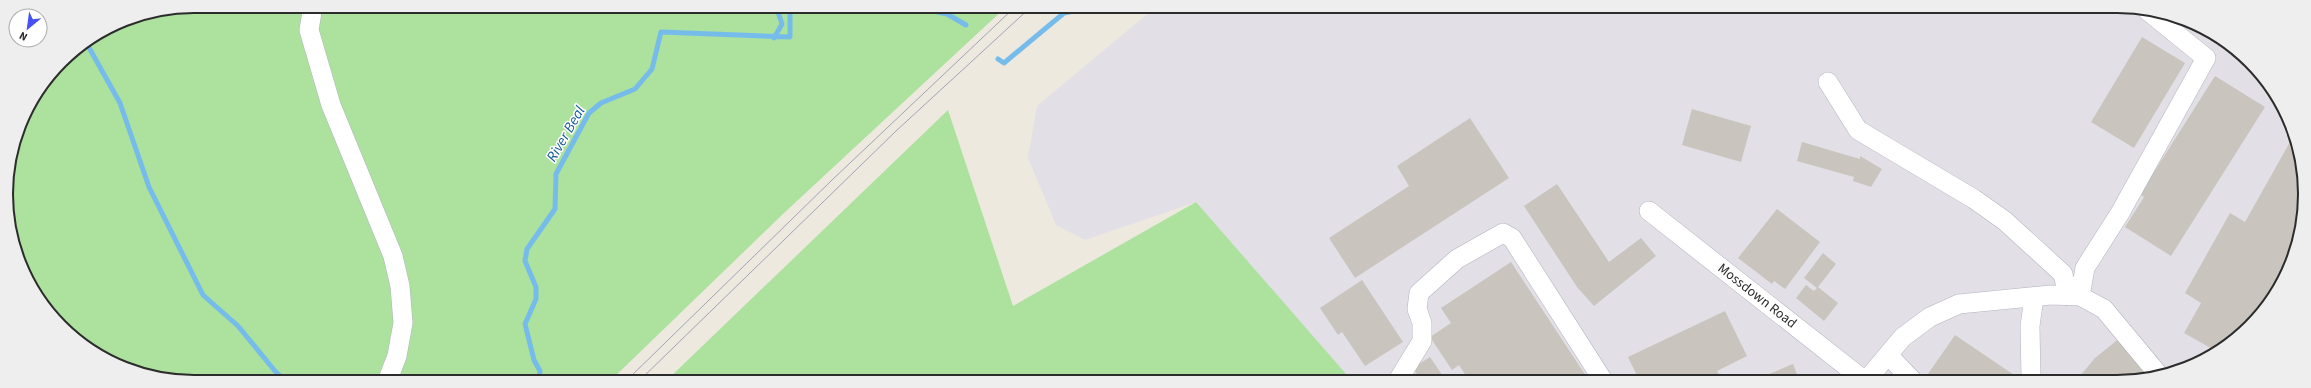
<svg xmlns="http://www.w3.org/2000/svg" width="2311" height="388" font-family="'Source Sans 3',sans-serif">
	<rect width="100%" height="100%" fill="#ede9df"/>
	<path fill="#e2dfe6" d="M1157,6H2130L2200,25L2258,70L2295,134L2250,327L2200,363L2130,382H1350L1196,202L1085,240L1056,225L1028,158L1037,106Z"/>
	<path fill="#ace19e" d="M194,6H1007L784,213L609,382H185L108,360L53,318L16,255L6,182L20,122L61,61L122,20Z
		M948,110L1013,306L1196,202L1353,382H665Z"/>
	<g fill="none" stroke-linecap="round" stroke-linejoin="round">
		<path stroke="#76bcea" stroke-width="5" d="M910,6L947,14L966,25
			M774,38L782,24L776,6
			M87,44L120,103L149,187L203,295L238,326L275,371L287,382
			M998,59L1004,63L1064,13L1079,10L1085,6
			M539,382L540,371L534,360L525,324L536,299V287L525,261L527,249L555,209L556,174L589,113L601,103L635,89L652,69L661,32L790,37V12L798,6"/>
	</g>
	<path fill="#c9c5be" d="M2142,37L2185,63L2134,148L2091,122Z
		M2215,76L2265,107L2171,256L2125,227L2144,197L2140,194Z
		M1692,109L1751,126L1741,162L1682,145Z
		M1470,118L1509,178L1355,278L1329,238L1409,186L1397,166Z
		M2295,133L2305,207L2286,277L2250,327L2216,351L2184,333L2201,303L2185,293L2230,213L2245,222Z
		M1802,142L1860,159V156L1882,169L1871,187L1853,181L1854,177L1797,161Z
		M1557,184L1609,262L1641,238L1656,256L1594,306L1577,287L1524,206Z
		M1777,209L1820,242L1785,289L1774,281L1772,284L1738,258Z
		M1823,253L1836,264L1818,287L1838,303L1824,321L1796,298L1806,285L1814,291L1817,288L1804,278Z
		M1511,262L1590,382H1470L1459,365L1452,370L1430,337L1451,323L1441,308Z
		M1362,280L1403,342L1365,366L1342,332L1338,335L1320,308Z
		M1725,311L1747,356L1717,371L1723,382H1640L1628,357Z
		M1955,335L2017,377L2015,382H1939L1928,374Z
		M2121,337L2151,376L2130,382H2075L2095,358Z
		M1430,357L1447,382H1410L1418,376L1413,368Z
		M1793,364L1800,382H1755V380Z"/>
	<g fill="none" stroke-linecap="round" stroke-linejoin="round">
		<defs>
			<path id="minor" d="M313,6L309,30L331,105L393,256L400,286L403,323L397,356L387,382
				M1828,82L1858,130L1974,199L2005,221L2063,274L2068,296
				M1649,211L1865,381
				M2080,296L2085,268L2120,213L2206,58L2148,11
				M1888,355L1914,382
				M2031,378L2030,326L2034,297
				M1397,382L1422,341V323L1417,309L1419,293L1457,259L1503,233L1512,238L1604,382
				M1865,382L1903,337L1930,317L1959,304L2051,295L2080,296L2104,309L2158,374"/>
		</defs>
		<use href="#minor" stroke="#b2b3bf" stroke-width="20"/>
		<use href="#minor" stroke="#fff" stroke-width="19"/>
		<path stroke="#a1a2b5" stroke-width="1" d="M625,382L832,180L1016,6
			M638,382L896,131L1032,6"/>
	</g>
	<g text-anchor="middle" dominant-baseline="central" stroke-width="3" stroke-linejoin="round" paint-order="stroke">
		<g font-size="14" fill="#2c2c2c" stroke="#fff">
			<text transform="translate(1757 296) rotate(38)">Mossdown Road</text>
		</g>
		<g font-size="15" font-style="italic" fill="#135999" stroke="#fff">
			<text transform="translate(566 134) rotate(-60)">River Beal</text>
		</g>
	</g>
	<path d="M0 0H2311V388H0ZM194 13H2117A181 181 0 0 1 2298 194V194A181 181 0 0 1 2117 375H194A181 181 0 0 1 13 194V194A181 181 0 0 1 194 13Z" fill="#eee" fill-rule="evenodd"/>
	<path fill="none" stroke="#2c2c2c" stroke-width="2" d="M194 13H2117A181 181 0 0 1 2298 194V194A181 181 0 0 1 2117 375H194A181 181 0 0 1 13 194V194A181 181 0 0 1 194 13Z"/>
	<g transform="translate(28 28) rotate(209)"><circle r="19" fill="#ffffff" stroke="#ababab"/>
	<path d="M0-3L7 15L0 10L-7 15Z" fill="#4650f3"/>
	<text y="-6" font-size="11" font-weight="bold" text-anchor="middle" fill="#2c2c2c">N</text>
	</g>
</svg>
